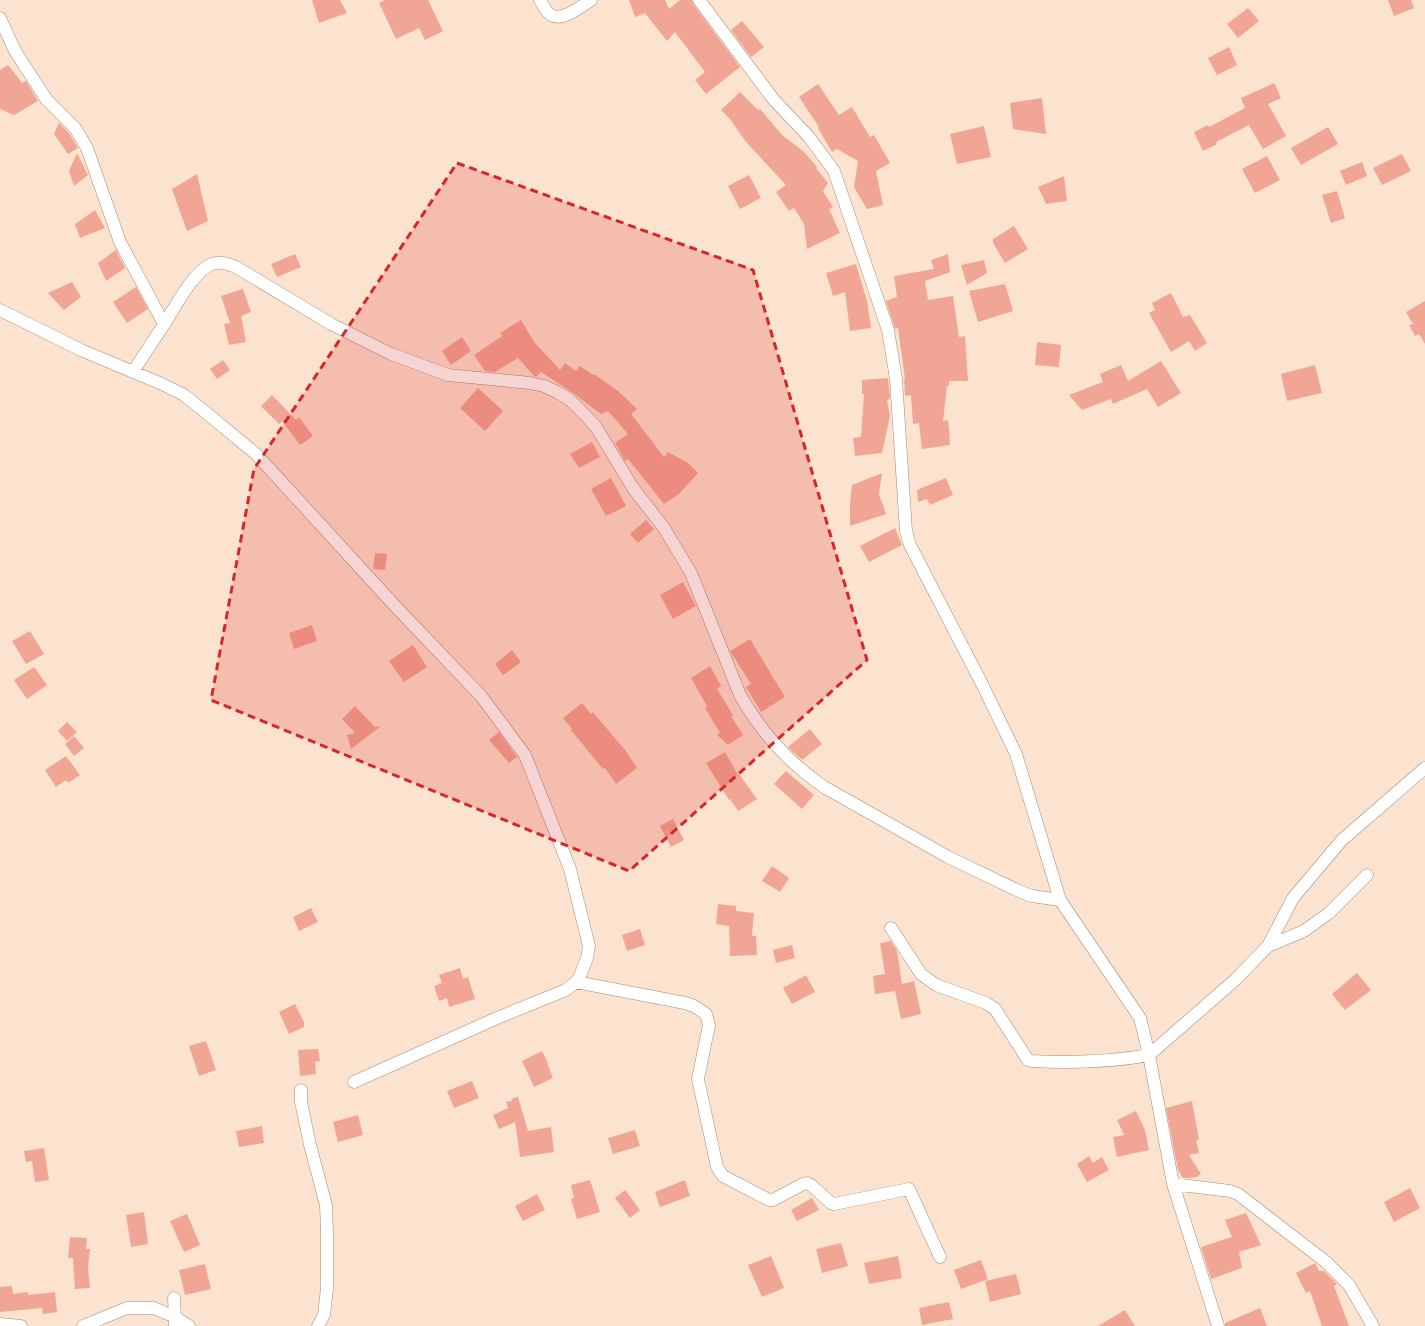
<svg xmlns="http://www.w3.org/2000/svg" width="1425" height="1326" font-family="Figtree,sans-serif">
	<rect width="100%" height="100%" fill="#fce3cf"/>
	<path fill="#f1a594" d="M312,0H340L347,13L319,23Z
		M385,0H428L443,31L425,40L419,28L396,39L379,3Z
		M629,0H665L669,9L680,0H692L693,4L740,67L706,94L695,80L705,72L675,32L667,41L645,13L635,17Z
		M1388,0H1411L1414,8L1394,16Z
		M1248,8L1259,21L1238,38L1227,24Z
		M742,21L764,47L751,57L731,30Z
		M1229,47L1237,65L1217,75L1208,58Z
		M8,65L22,83L26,81L38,101L14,115L0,109V70Z
		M1274,83L1281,98L1268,104L1286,136L1263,149L1249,125L1216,142L1217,144L1203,151L1194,132L1208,125L1209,127L1245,108L1241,98Z
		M818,84L839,115L852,107L870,137L874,135L890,163L876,171L883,205L867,209L854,187L858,161L837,149L832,152L818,128L819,127L799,97Z
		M740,92L758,110L760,109L782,135L803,151L817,167L816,168L828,183L823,191L833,207L829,209L840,233L807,249L804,224L794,208L789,211L776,192L786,185L746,142L730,119L721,110Z
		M1042,98L1046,134L1013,129L1010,103Z
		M59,123L69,133L78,148L68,154L54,134Z
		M984,126L991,157L957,164L950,134Z
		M1328,127L1338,144L1301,165L1291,148Z
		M77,153L88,175L74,186L69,171Z
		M1402,154L1411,171L1382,185L1373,168Z
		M1267,156L1280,180L1255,193L1242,169Z
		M1362,162L1367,176L1346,185L1340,171Z
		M197,174L208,221L187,231L172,189Z
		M749,175L761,198L740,209L728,186Z
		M1064,176L1067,201L1046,204L1038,187Z
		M1337,191L1345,218L1331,223L1322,195Z
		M95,210L105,228L80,238L75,224Z
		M1014,226L1028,249L1005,263L993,243V239Z
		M116,250L125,268L106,281L98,263Z
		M295,254L301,267L277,277L271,264Z
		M948,254L950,272L925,281L928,300L953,296L959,337L965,336L968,381H949V386H947L943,421L948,420L950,437H949L950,445L922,449L919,423L913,424L911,395L905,396L904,379H905L898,328L895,329L886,301L897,297L894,276L934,269L931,260Z
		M984,260L987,273L967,285L961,265Z
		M856,264L867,301L871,328L850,331L845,292L833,296L826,273Z
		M72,282L81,297L64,310L48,293Z
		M1005,284L1013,311L978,322L969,291Z
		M136,287L148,309L127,323L113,302Z
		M243,289L251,312L241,316L246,342L229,345L224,324L230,323L221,296Z
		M1171,293L1183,317L1190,315L1207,343L1195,351L1189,341L1171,352L1149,313L1155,310L1152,303Z
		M1425,301V344L1419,334L1415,336L1409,325L1413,324L1406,312Z
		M521,320L534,342L560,370L565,363L576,371L580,366L593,375L594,374L618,391L637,409L631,414L664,457L668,452L688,463L698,473L679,494L664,504L628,459L625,461L615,443L628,434L608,411L601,414L573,393L541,372L536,377L534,376L518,358L495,372L485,371L474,355L502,336L500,333Z
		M462,337L471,351L451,365L442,351Z
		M1037,342L1061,345L1059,367L1035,365Z
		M223,360L230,370L217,379L210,369Z
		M1161,361L1181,393L1158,407L1147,389L1113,404L1111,399L1082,410L1069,395L1103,382L1100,374L1121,365L1128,381Z
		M1315,365L1322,393L1287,401L1281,374Z
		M888,378L890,399L887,400L890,416L882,453L855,456L853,438L861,437L864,394H862V380Z
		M478,388L503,411L485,431L460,408Z
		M272,395L296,420L299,417L313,436L300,445L282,421L279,424L261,406Z
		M592,442L600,457L579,468L570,454Z
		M882,473L879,494L886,514L850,526V504L852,485Z
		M611,478L626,506L606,516L591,489Z
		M946,478L953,495L930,505L927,499L918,502L917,490Z
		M646,520L654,529L638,543L630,534Z
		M895,528L902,545L869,562L860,546Z
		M375,553L387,554L385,570L373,569Z
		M683,582L696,606L673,619L660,595Z
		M312,625L317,641L294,649L289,633Z
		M30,631L44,654L26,664L12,641Z
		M750,639L785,697L761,712L746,687L751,684L730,651Z
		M413,645L427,667L404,682L389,661Z
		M512,650L521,662L503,675L495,664Z
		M710,666L721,686L717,689L733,715L731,716L743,735L728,745L717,735L720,733L705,708L707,706L691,678Z
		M34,667L47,685L27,699L14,680Z
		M582,703L591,714L593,712L625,750L637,768L616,784L605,768L603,769L571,730L572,729L563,718Z
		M355,706L375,727L381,726L351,749L347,735L355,733L342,719Z
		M67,722L77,732L67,741L58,731Z
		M810,729L822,744L802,760L788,747Z
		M499,732L517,757L509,763L489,740Z
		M74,736L84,748L74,756L65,744Z
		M725,752L738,775L739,774L757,799L738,811L730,799L729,800L706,763Z
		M66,756L80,775L68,783L66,780L56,787L45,770Z
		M786,771L814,795L802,809L774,784Z
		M673,819L684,840L671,847L660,826Z
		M772,866L789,878L780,892L762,881Z
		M718,904L736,906V911L754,913L752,936H756L757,955L730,956L729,926L716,924Z
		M311,908L318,922L299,931L293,917Z
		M640,929L645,945L627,951L622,935Z
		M891,941L897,951L902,984L914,981L921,1014L901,1019L895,991L875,994L873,976L885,974L880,943Z
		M792,945L795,958L776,963L773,950Z
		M460,968L463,979L468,977L475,999L449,1007L447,998L439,1001L434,986L442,983L439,975Z
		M1357,973L1371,990L1345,1010L1332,994Z
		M806,975L815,992L792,1004L783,988Z
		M295,1004L304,1022V1027L289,1034L279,1012Z
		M206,1041L216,1070L199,1076L189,1046Z
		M318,1049L320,1061L315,1062L316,1074L300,1076L298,1050Z
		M542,1051L548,1063H547L553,1078L534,1087L522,1061Z
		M472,1081L479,1098L454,1108L447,1091Z
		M518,1097L528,1131L551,1127L554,1152L520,1157L515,1122L499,1129L493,1115L508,1108L506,1102L512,1101L511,1099Z
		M1192,1101L1199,1140H1196L1199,1153L1189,1155L1201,1174L1196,1177L1189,1178H1183L1178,1170L1166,1108Z
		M1136,1111L1145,1130L1149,1150L1117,1157L1113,1137L1124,1135L1117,1120Z
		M358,1115L363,1135L338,1142L333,1122Z
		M262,1126L264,1143L239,1147L236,1131Z
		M635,1130L640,1146L613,1154L608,1138Z
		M44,1148L49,1180L35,1182L32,1161L26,1162L24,1151Z
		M1089,1156L1093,1163L1102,1157L1109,1170L1087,1182L1077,1164Z
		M590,1180L600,1212L577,1219L571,1199L574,1198L571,1185Z
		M685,1180L690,1196L660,1207L655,1192Z
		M1410,1188L1420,1208L1394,1222L1384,1202Z
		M625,1190L640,1210L630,1218L615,1198Z
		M537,1194L545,1210L523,1221L515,1206Z
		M812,1198L819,1210L797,1221L791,1210Z
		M144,1212L148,1244L131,1247L126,1215Z
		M1246,1213L1261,1245L1239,1252L1242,1268L1211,1279L1201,1247L1232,1237L1225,1220Z
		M187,1214L200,1245L184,1252L170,1221Z
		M70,1237L87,1238L86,1249H90L88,1268L90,1288L75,1289L73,1258H68Z
		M841,1243L848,1266L822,1273L816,1249Z
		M771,1256L784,1288L762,1297L748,1265Z
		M898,1256L902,1278L869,1284L864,1263Z
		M981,1260L988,1279L961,1289L954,1270Z
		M1315,1263L1319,1271H1324L1337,1284L1334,1286L1349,1326H1322L1310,1291L1306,1293L1296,1273Z
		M205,1264L211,1289L185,1295L179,1270Z
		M1016,1274L1021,1294L990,1302L985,1281Z
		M12,1286L13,1294L28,1292V1295L55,1292L57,1312L43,1314L42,1308L0,1312V1287Z
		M949,1302L953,1319L922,1325L919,1308Z
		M1260,1308L1267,1326H1225V1323Z
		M1125,1310L1135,1326H1098Z"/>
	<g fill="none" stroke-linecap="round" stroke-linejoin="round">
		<defs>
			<path id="street" d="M540,0C543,5 546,12 551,15C562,22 582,6 591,0
				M699,0L774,100L809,137L834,171L888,330L896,379L906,531L910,545L982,684L1016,754L1060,900L1140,1018L1149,1055L1173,1184L1218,1326
				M0,18L15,51L41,91L46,99L75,128L87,148L120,242L164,324
				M0,310L81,350L162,384L184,395L204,411L256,454L396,607L481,696L525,755L570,869L589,946L587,958L580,976L576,982L566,990L497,1018L354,1082
				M133,372C143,356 153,341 163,326C174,309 193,271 212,264C221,261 228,264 236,267L331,324L391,354L448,375L530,383L544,386L557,392L569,399L588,418L596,427L633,488L664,528L691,573L740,695C761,732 789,763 824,787L948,857L1021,892L1032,896L1060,900
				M891,928L921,974L936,985L986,1003L995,1009L1028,1060L1032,1061C1071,1063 1111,1062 1149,1055L1235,980L1268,946L1293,898L1342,840L1425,768
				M1268,946L1304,931L1329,913L1367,875
				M576,982L685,1003L694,1006L706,1014L709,1025L698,1079L717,1167L723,1176L769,1200H773L803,1184L807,1183L811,1185L831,1203L834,1204L909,1189L940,1257
				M301,1090V1102L310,1145L326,1205L327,1232V1288L324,1315L318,1326
				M1173,1184L1230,1191L1238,1194L1326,1262L1349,1285L1373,1326
				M0,1324L21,1326
				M83,1326L127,1308H154L175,1317L174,1298
				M175,1326V1317L189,1326"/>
		</defs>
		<use href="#street" stroke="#a18b78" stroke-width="13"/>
		<use href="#street" stroke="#fff" stroke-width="12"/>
	</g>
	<path fill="#d62828" fill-opacity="0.2" stroke="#d62828" stroke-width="3" stroke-dasharray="8 5" stroke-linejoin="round" d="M457,163L753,270L867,660L629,871L211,700L254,469Z"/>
</svg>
